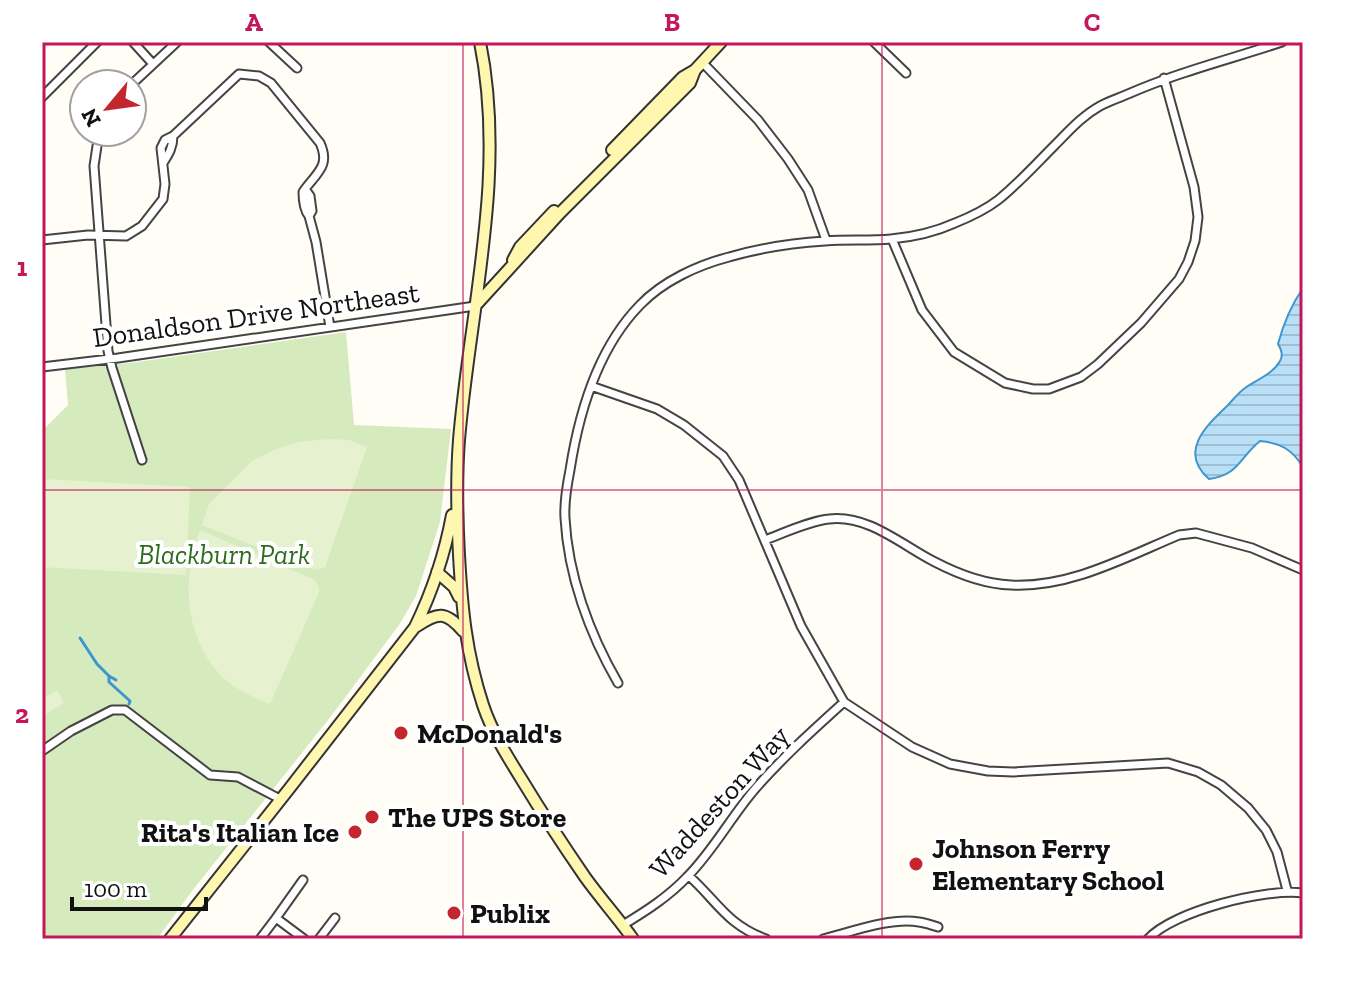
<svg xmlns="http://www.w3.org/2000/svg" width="1345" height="981" font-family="'Zilla Slab',serif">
	<defs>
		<pattern id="water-rules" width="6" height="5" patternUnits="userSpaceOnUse" patternTransform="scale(2)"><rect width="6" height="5" fill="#b9e0f7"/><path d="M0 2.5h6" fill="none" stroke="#9ebfd3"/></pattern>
	</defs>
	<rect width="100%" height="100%" fill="#fffdf5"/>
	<path fill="#d5ebbd" d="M346,332L354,425L451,429L440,522L416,596L399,625L332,715L192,891L157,939H42V431L68,405L65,369L130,363Z"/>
	<path fill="#e6f2cf" d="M328,439L349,440L367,447L325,567L315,570L202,525L209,504L252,461L276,449L299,442Z
		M43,479L190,487L186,575L42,567Z
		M200,530L315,580L320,590L270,704C252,697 230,687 217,671C184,631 182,577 200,530Z
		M57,690L64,703L42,716V699Z"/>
	<path fill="url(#water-rules)" stroke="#3f96cf" stroke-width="2" d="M1303,288V467C1292,449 1280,443 1260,441C1239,458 1239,475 1209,479C1178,452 1206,426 1227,406C1233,400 1238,393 1245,388C1256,380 1273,374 1280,361C1284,355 1281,349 1278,344C1283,325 1292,304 1303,288Z"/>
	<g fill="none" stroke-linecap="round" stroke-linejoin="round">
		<path stroke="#3f96cf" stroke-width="3" d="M80,638L97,664L109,676V682L130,701L129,704
			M109,676L116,680"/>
		<defs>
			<path id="street" d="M133,42L153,64
				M269,42L297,68
				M874,42L906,73
				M702,62L758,120L788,159L808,190L826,240
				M132,84L177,42
				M42,97L97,42
				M102,132L97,146L94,166L108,351L112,368L142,460
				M163,163C169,154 173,147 173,136
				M305,189L310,196L312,211L309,216C304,210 303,200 303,192Z
				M309,216L316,242L330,327
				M892,239L922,310L954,352L1005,383L1033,389H1049L1081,377L1098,364L1141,323L1179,279L1188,262L1195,241L1198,217L1194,187L1164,78
				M42,240L88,235L126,236L142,226L163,199L165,184L161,148L165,140L173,136L239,74L259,76L271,83L320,143C330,165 318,172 305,189
				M42,367L118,358L475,306
				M591,386L657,409L684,425L723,456L739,480L801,626L844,702L912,747L950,764L988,771L1013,772L1168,763L1198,772L1221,785L1248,808L1266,830L1277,852L1287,890
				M765,540C784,533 809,521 829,519C868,514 903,546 935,562C958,574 984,584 1011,585C1070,588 1126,557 1179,535L1196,533L1252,548L1303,570
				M618,683C589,633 568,575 565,518C564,502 567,485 570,470C579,412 598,348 640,305C663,281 698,265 729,257C760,248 793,243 825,241C847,239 869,241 891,239C913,237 935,232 955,223C970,217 985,210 998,200C1018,184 1036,164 1054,146C1069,131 1082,116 1100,106C1109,101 1119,98 1128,94C1178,72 1231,59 1282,42
				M42,751L71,731L112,710H125L210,775L238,777L280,799
				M689,876C717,901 727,925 766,939
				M303,880L276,918L304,939
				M623,925C646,911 668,897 687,877C713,851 731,817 755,789C782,758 813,730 844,702
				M260,939L276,918
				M319,939L335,918
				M823,939C851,932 890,917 919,922C925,923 932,925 938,927
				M1148,939C1173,911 1266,888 1303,893"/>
			<path id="secondary" d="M480,42C507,175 470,308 459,440C456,479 457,517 459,555C462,609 466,653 483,705C492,732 507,756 522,780C542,813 563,845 585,877C600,898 618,918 633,939
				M612,150L683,77L695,70L721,42
				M513,260L520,247L554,211
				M477,304L560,213L690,83L695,70
				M437,572L454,587L459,597
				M417,626C438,612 446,611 463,631
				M170,939L289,789L415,627C432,592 445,553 452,515"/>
		</defs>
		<use href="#street" stroke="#444" stroke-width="11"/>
		<use href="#secondary" stroke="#333" stroke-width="14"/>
		<use href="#street" stroke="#fff" stroke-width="7"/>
		<use href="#secondary" stroke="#fff6b0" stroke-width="10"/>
	</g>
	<path fill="none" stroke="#c2185b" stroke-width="2" stroke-opacity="0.55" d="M463,42V939M882,42V939M42,490H1303"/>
	<g fill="#c4262e" stroke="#fff" stroke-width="3">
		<circle cx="401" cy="733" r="8"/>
		<circle cx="372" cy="817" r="8"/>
		<circle cx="355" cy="832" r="8"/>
		<circle cx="916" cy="864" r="8"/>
		<circle cx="454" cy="913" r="8"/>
	</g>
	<g text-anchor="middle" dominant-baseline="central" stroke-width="8" stroke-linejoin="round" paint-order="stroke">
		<g font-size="28" fill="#111" stroke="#fff">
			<text transform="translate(256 315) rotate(-8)">Donaldson Drive Northeast</text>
			<text transform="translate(719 802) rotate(-48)">Waddeston Way</text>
		</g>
		<g font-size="28" font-style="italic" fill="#2f6b1f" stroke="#fff">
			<text x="224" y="554">Blackburn Park</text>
		</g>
		<g font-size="28" font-weight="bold" fill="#111" stroke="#fff" text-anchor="start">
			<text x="417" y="733">McDonald's</text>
			<text x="388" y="817">The UPS Store</text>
			<text x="339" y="832" text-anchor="end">Rita's Italian Ice</text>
			<text x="932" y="848">Johnson Ferry<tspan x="932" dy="32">Elementary School</tspan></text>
			<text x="470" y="913">Publix</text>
		</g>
	</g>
	<rect width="1345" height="981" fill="none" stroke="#ffffff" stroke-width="88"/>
	<g transform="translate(108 108) rotate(241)"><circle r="38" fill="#ffffff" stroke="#a0a0a0" stroke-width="2"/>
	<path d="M0-6L14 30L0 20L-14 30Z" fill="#c4262e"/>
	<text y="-12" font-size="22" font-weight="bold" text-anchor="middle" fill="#111111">N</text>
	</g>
	<path d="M72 897v12h134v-12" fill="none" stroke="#111111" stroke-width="4"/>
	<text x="84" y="897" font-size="24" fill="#111111" stroke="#ffffff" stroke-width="6" paint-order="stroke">100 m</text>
	<rect x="44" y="44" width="1257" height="893" fill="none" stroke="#c2185b" stroke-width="3"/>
	<g font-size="26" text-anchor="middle" font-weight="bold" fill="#c2185b">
		<text x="254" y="31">A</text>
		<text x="672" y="31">B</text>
		<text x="1092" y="31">C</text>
		<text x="22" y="276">1</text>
		<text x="22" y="723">2</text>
	</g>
</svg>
